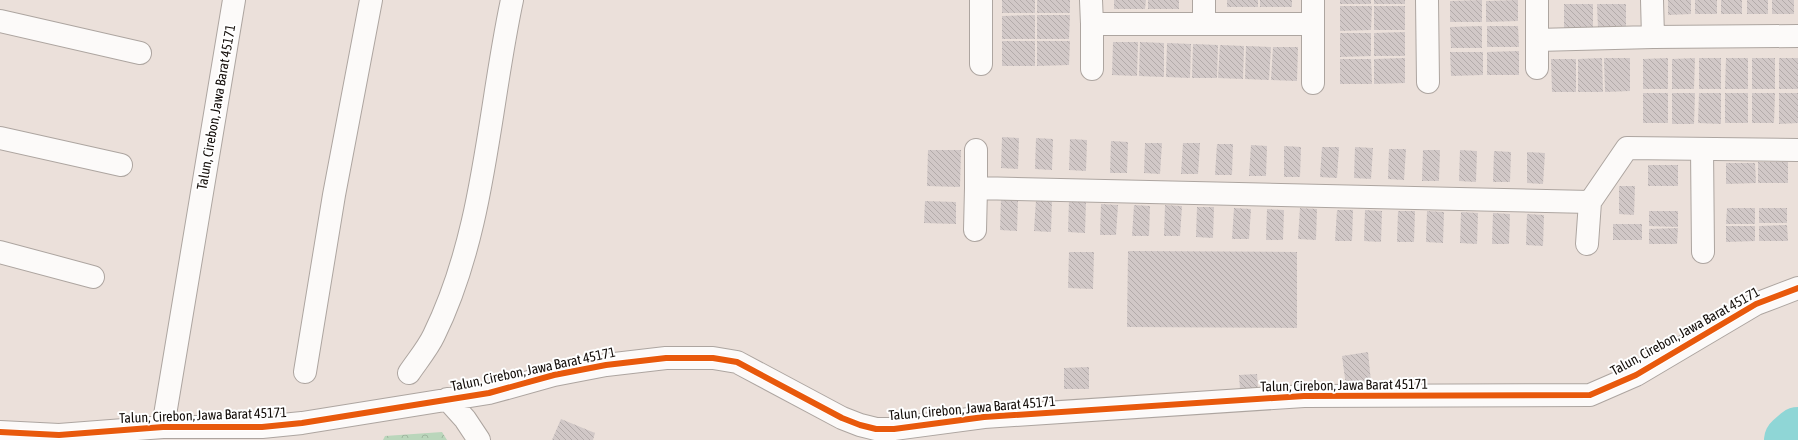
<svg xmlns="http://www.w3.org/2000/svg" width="1798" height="440" font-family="'Asap Condensed',sans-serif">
	<defs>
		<pattern id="forest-crowns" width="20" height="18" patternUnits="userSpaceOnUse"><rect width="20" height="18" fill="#bad6bb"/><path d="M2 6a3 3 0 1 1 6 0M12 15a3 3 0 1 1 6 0" fill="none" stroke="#9fb69f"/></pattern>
		<pattern id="building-back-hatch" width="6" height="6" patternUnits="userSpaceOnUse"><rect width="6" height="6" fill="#d1c8c7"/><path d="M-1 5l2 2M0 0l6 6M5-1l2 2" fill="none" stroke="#b3abaa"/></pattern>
	</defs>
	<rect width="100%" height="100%" fill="#ebe0da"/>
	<path fill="url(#forest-crowns)" d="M442,432L447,440H383L385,436Z"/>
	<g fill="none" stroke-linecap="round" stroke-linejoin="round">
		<path stroke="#8fd6d6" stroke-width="52" d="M1790,440L1798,433"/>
	</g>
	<path fill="url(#building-back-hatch)" d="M1002,0H1035V13H1002Z
		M1037,0H1070V13H1037Z
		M1114,0H1146L1145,9H1114Z
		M1148,0H1179V9H1148Z
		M1227,0H1258V7H1227Z
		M1260,0H1292V7H1260Z
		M1340,0H1371V4H1340Z
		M1374,0H1405V4H1374Z
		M1482,0V22H1450V1Z
		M1518,0V21L1486,22V1Z
		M1668,0H1691V14L1668,15Z
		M1695,0H1717V14H1695Z
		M1721,0H1742V14H1721Z
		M1747,0H1768V14H1747Z
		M1772,0H1794V14H1772Z
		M1564,4H1593V28H1564Z
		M1597,4H1626V28H1598Z
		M1340,6H1372L1371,30L1340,31Z
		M1374,6H1405V30H1374Z
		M1035,15V39H1002V16Z
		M1037,15H1070L1069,39H1037Z
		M1482,26V48H1451L1450,27Z
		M1487,26H1518L1519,47H1487Z
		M1405,32V56H1374V33Z
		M1340,33H1371V56L1340,57Z
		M1002,41H1035V66H1002Z
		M1037,41H1070L1069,65L1037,66Z
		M1113,42H1138L1137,76L1112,75Z
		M1140,42L1164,43V77L1139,76Z
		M1167,43L1191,44L1190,78L1166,77Z
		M1193,44L1218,45L1217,78H1192Z
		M1220,45L1244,46L1243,79L1218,78Z
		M1246,46L1271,47L1269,80L1245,79Z
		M1273,47H1298L1297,81L1271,80Z
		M1519,51V75H1487V52Z
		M1450,52H1483V75L1451,76Z
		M1405,58V83L1374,84V59Z
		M1602,58L1603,92H1578V59Z
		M1604,58H1630V91L1605,92Z
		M1668,58V89H1643V59Z
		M1695,58L1694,89H1672V59Z
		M1699,58H1721V89H1699Z
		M1726,58H1748V89H1725Z
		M1752,58H1775V89H1752Z
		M1779,58H1798V89H1779Z
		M1340,59H1371L1372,84H1340Z
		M1551,59H1576V92H1552Z
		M1643,93H1668V123H1643Z
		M1672,93H1695L1694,124H1672Z
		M1699,93H1721V124L1698,123Z
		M1725,93H1748V123H1725Z
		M1752,93H1775L1774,123H1752Z
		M1779,93H1798V123L1779,124Z
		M1002,137L1019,138L1018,169L1001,168Z
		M1036,138L1053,139L1052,170L1035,169Z
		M1070,139L1087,140L1086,171L1069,170Z
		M1111,141L1128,142L1127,173H1110Z
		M1145,143H1162L1160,174L1144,173Z
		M1183,143H1200L1198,174H1181Z
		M1217,144H1233L1232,175H1215Z
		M1251,145L1267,146L1266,176H1249Z
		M1284,146L1301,147L1300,177H1284Z
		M1322,147H1339L1337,178L1320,177Z
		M1355,147L1373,148L1371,179L1354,178Z
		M1389,149H1406L1404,180L1388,179Z
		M928,150H961L960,187L927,186Z
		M1423,150H1440L1439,181H1422Z
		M1460,150L1477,151L1476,182L1459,181Z
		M1494,151L1511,152L1510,182H1493Z
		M1527,152L1545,153L1543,184L1527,183Z
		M1758,162H1788V183H1758Z
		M1726,163H1755L1756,183L1726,184Z
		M1648,165H1678V186H1648Z
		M1619,186H1635L1634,215L1619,214Z
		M1001,199L1018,200L1017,231L1000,230Z
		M1036,200L1052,201L1051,232L1034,231Z
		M925,201L956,202V224L924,223Z
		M1069,201H1086L1085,233L1068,232Z
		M1101,204L1118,205L1116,235H1100Z
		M1134,205L1150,206L1149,236H1132Z
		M1165,205L1182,206L1180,236H1164Z
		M1197,207H1214L1213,238L1196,237Z
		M1234,208L1251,209L1249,239H1232Z
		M1300,208L1317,209L1316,240L1298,239Z
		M1727,208H1755V224H1726Z
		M1759,208H1787V223H1759Z
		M1267,209L1284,210L1283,240H1266Z
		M1337,210H1353L1352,241H1335Z
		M1365,210L1382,211L1381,242L1364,241Z
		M1398,211H1415L1414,242H1397Z
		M1427,211L1444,212L1443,243L1426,242Z
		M1649,211H1678V227L1649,226Z
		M1461,212L1478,213L1477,244L1460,243Z
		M1493,213L1510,214L1509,244H1492Z
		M1527,214L1544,215L1543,246L1526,245Z
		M1613,224H1642V240H1613Z
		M1787,225L1788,241H1759V226Z
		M1726,226H1755V241L1726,242Z
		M1678,228L1677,244H1649V229Z
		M1128,251L1297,252V328L1127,327Z
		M1069,252H1094L1093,289L1068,288Z
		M1368,352L1371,382L1346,386L1342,356Z
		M1089,367V389H1064V368Z
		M1257,374L1258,388L1240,389L1239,375Z
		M561,419L595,433L593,440H552Z"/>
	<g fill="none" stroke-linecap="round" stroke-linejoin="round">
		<defs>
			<path id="minor" d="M981,0V64
				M1091,0L1092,24H1313
				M1204,0V24
				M1427,0L1428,82
				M1652,0L1653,37L1798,36
				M0,21L140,53
				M1092,24V69
				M1537,40L1653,37
				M1537,68V0
				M1313,83V0
				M0,138L121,165
				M1702,149L1703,252
				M976,188V150
				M975,230L976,188L1590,202L1627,148L1798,150
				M1587,244L1590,202
				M0,252L93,277
				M305,372L334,195L371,0
				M409,373C417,361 428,348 434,335C485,231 488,112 512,0
				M447,399L465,419L479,440
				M163,427L234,0
				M0,432L59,435L163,427H262L302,423L489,393L554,375L606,365L666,358H713L737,362L842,418L860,425L876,429H894L984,417L1304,396L1590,395L1636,375L1756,304L1798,288"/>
		</defs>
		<use href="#minor" stroke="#ada5a0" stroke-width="24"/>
		<use href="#minor" stroke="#fcfaf9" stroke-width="22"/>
		<defs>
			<path id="cycleway" d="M0,432L59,435L163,427H262L302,423L489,393L554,375L606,365L666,358H713L737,362L842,418L860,425L876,429H894L984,417L1304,396L1590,395L1636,375L1756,304L1798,288"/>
		</defs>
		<use href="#cycleway" stroke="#fff" stroke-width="8"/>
		<use href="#cycleway" stroke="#e8590c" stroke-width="6"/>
	</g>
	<g text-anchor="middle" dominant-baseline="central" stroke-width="4" stroke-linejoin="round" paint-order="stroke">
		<g font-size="14" fill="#130d09" stroke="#fff">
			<text transform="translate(216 107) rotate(-80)">Talun, Cirebon, Jawa Barat 45171</text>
			<text transform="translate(1685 331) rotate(-29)">Talun, Cirebon, Jawa Barat 45171</text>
			<text transform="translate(533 369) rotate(-12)">Talun, Cirebon, Jawa Barat 45171</text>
			<text transform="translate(1344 385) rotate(-1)">Talun, Cirebon, Jawa Barat 45171</text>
			<text transform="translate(972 408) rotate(-5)">Talun, Cirebon, Jawa Barat 45171</text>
			<text transform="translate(203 415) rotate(-2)">Talun, Cirebon, Jawa Barat 45171</text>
		</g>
	</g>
</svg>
